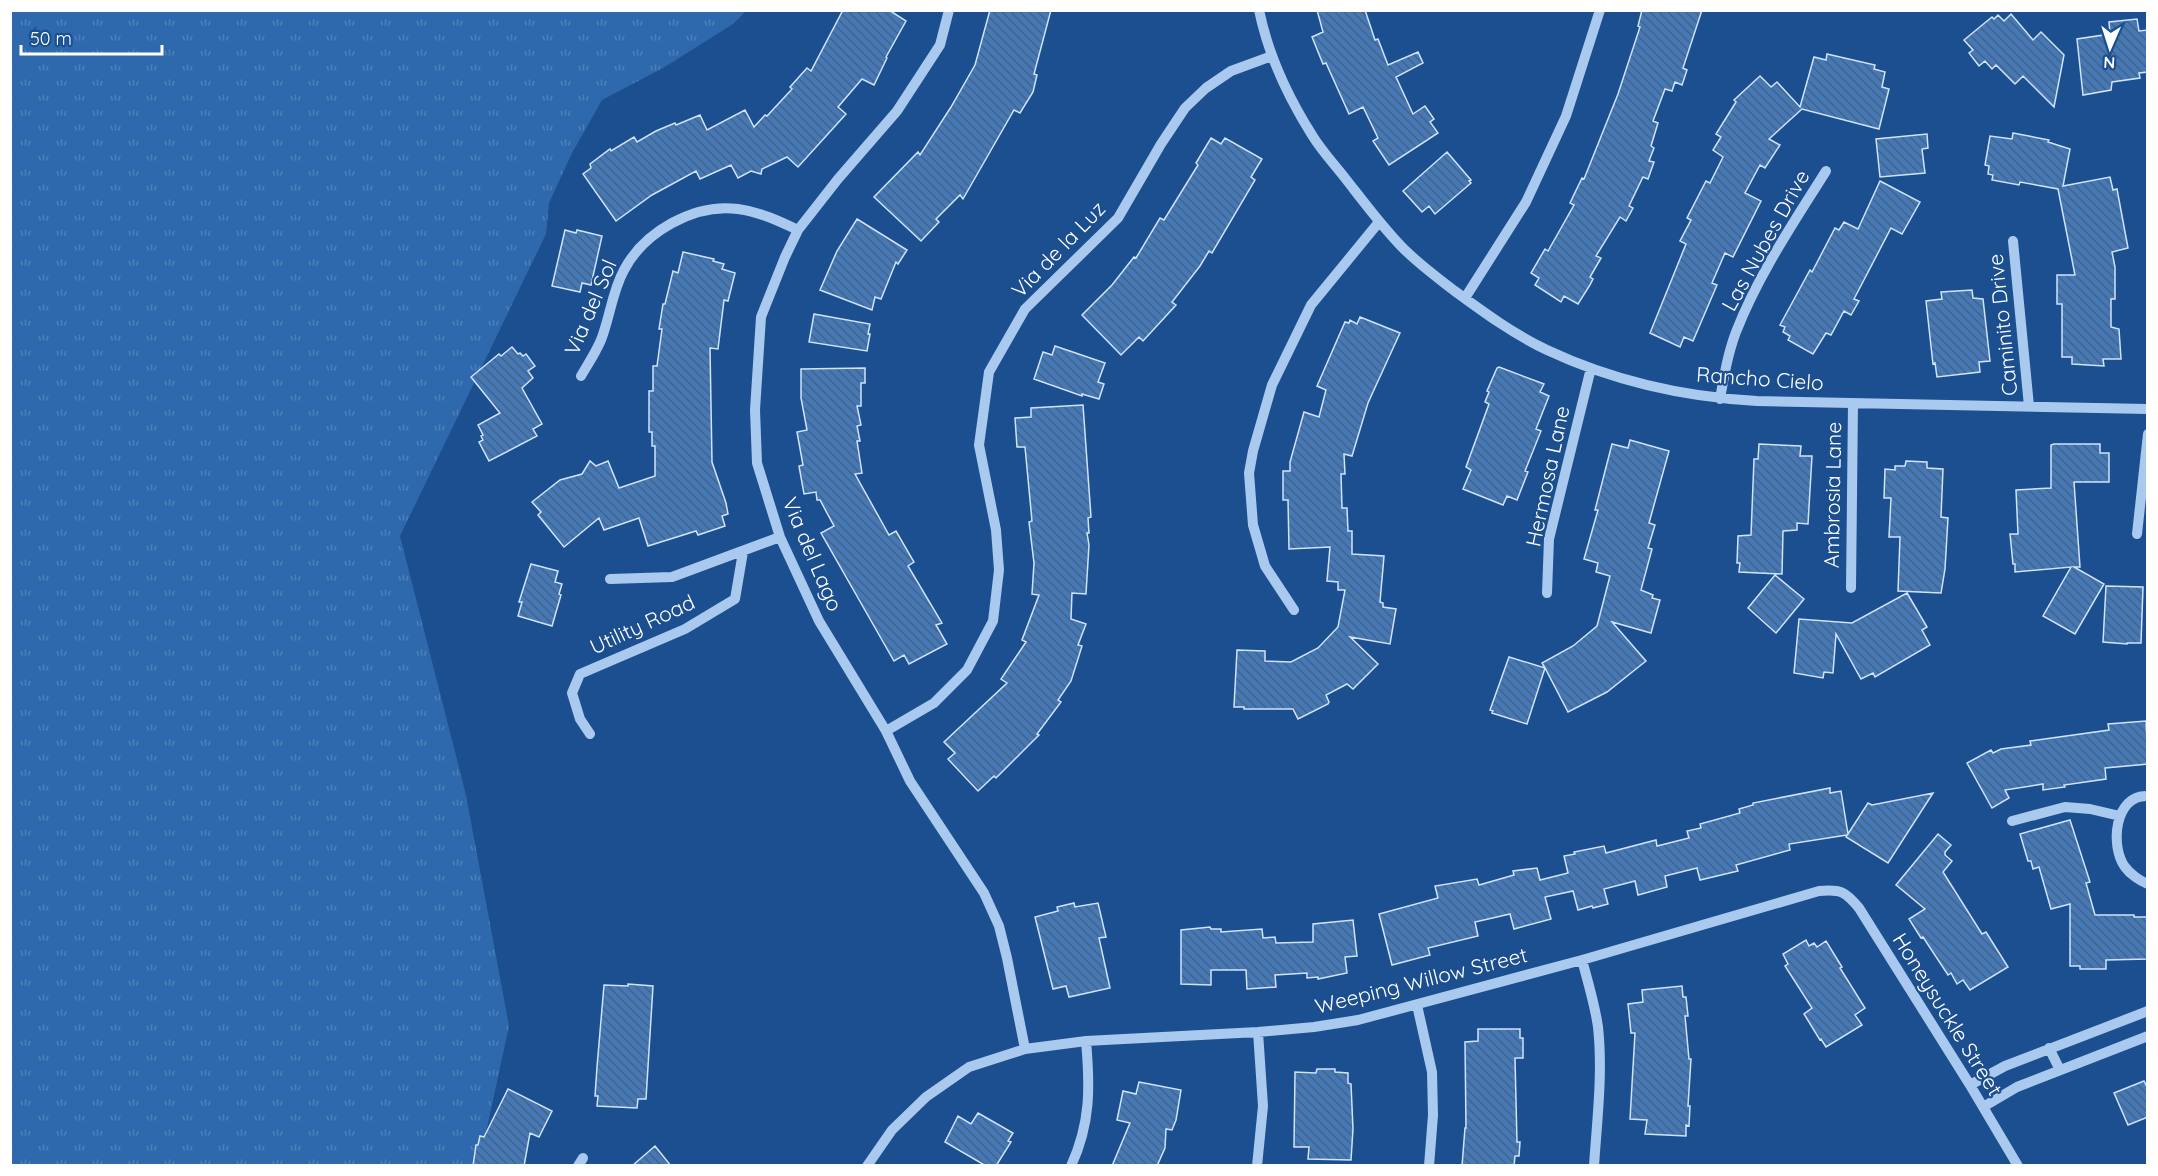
<svg xmlns="http://www.w3.org/2000/svg" width="2158" height="1176" font-family="Quicksand,sans-serif">
	<defs>
		<pattern id="grass-tufts" width="24" height="20" patternUnits="userSpaceOnUse" patternTransform="scale(1.5)"><rect width="24" height="20" fill="#2e69ad"/><path d="M3 7l-1-3M5 7V3M7 7l1-3M15 17l-1-3M17 17v-4M19 17l1-3" fill="none" stroke="#4d80b9"/></pattern>
		<pattern id="building-back-hatch" width="6" height="6" patternUnits="userSpaceOnUse" patternTransform="scale(1.5)"><rect width="6" height="6" fill="#4478b7"/><path d="M-1 5l2 2M0 0l6 6M5-1l2 2" fill="none" stroke="#486282"/></pattern>
	</defs>
	<rect width="100%" height="100%" fill="#1b4f8f"/>
	<path fill="url(#grass-tufts)" d="M10,11H746L733,24L663,68L602,100L572,153L549,203L546,234L400,536L466,795L509,1026L479,1165H11Z"/>
	<path fill="url(#building-back-hatch)" stroke="#cfe3fa" stroke-width="1.5" d="M843,10H889L906,21L886,57L887,58L874,85L862,79L838,107L846,114L798,167L787,157L762,169L761,174L751,171L738,178L731,165L700,179L696,171L652,195L616,221L583,174L591,168L590,164L610,149L611,151L634,137L637,142L656,131L675,123L676,125L700,115L707,130L745,110L754,127L765,115L767,116L792,89L790,87L807,68L811,71Z
		M990,10H1051L1034,74L1037,75L1033,92L1020,113L1014,110L963,199L960,195L936,219L939,222L921,241L874,197L918,152L920,155L951,107L975,65Z
		M1317,10H1365L1375,40L1378,39L1388,65L1418,52L1423,63L1396,77L1413,114L1425,106L1434,119L1430,122L1438,133L1389,165L1373,141L1378,138L1363,107L1349,114L1326,63L1323,64L1312,37L1323,32Z
		M1642,10H1702L1683,68L1687,70L1682,85L1675,82L1672,91L1665,89L1653,121L1658,123L1651,146L1654,148L1649,161L1654,162L1648,179L1643,177L1629,206L1633,208L1626,221L1620,217L1596,256L1601,258L1590,277L1593,279L1590,285L1578,304L1564,296L1561,302L1535,285L1539,278L1531,273L1545,249L1548,251L1574,205L1570,203L1582,178L1584,179L1618,94L1640,27L1638,26Z
		M2011,14L2033,40L2041,32L2064,55L2054,107L2023,76L2015,84L1996,65L1992,69L1985,61L1979,66L1969,53L1973,50L1964,40L1992,17L1994,19L1998,15L2004,21Z
		M2137,19L2139,31L2148,30V72L2139,73L2140,78L2112,82L2111,90L2083,95L2077,39L2110,34L2109,22Z
		M1827,54L1875,65L1874,69L1885,72L1882,87L1889,89L1879,129L1802,109L1769,139L1780,145L1765,168L1760,165L1745,193L1761,201L1733,257L1725,253L1712,283L1717,285L1693,341L1684,337L1680,347L1650,333L1686,244L1680,241L1691,220L1687,218L1706,181L1710,183L1723,157L1713,150L1721,137L1716,134L1736,102L1734,100L1760,76L1771,87L1777,82L1800,107L1814,57L1826,60Z
		M2013,133L2049,140L2048,142L2070,149L2063,186L2110,177L2113,190L2117,189L2128,248L2112,252L2115,267V299H2111V327L2119,329L2121,359H2103L2104,366L2072,364V357H2062V304H2057V275H2075L2058,189L2020,182L2019,185L1992,180L1993,175L1988,174L1989,166L1985,165L1990,136L2012,139Z
		M1927,134L1928,148L1922,149L1925,173L1880,177L1876,139Z
		M1211,138L1221,144L1225,138L1262,159L1251,177L1255,180L1212,253L1209,251L1200,266L1172,302L1176,305L1143,341L1139,337L1121,355L1082,315L1112,285L1134,257L1136,258L1160,218L1164,220L1198,165L1196,163Z
		M1447,152L1471,180L1469,181L1471,183L1435,214L1429,206L1422,212L1403,191Z
		M1880,181L1920,202L1902,234L1891,228L1854,299L1859,301L1851,315L1844,311L1831,335L1826,333L1813,354L1788,340L1790,336L1783,332L1785,327L1780,325L1810,270L1812,272L1835,228L1839,230L1844,222L1858,229Z
		M857,219L907,250L898,264L896,262L881,299L875,297L872,310L820,290L837,251Z
		M565,230L576,233L577,230L602,236L591,285L582,283L580,292L552,286Z
		M683,252L714,259L713,261L724,264L722,269L735,273L728,301L724,300L718,349L710,348L712,462L726,503L728,514L722,516L725,526L698,535L696,531L648,546L639,518L604,530L599,518L564,547L538,515L541,512L532,502L560,480L582,474L590,461L596,466L608,461L619,488L655,476V446H652V432H649V391H653V366H657L662,329H659L663,304H665L673,271L678,273Z
		M1972,290L1973,298L1983,299L1990,361L1979,362L1980,372L1937,377L1935,363L1933,364L1926,301L1942,299L1941,292Z
		M814,314L870,324L868,334H870L867,351L809,342Z
		M1360,317L1400,333L1368,403L1352,456L1344,454L1345,474H1341L1342,508H1347L1348,531H1352V554L1384,556L1380,602L1383,603V607L1396,609L1390,644L1350,637L1378,664L1353,689L1347,684L1326,695L1329,702L1328,704L1298,719L1293,709H1244V707H1234L1237,650L1265,651V661L1291,662L1318,648L1338,627L1345,590H1338V582L1327,581L1330,547L1289,549L1288,500H1283V471H1290V462L1304,412L1319,417L1326,390L1317,386L1345,322L1349,323L1350,320L1357,324Z
		M1055,346L1105,363L1098,382L1104,384L1099,399L1082,394V396L1034,379L1043,352L1052,355Z
		M512,347L518,354L520,353L523,356L526,354L535,366L528,371L533,378L522,388L542,424L533,429L537,436L489,461L479,442L483,440L481,436L483,435L478,425L500,413L471,377L499,354L501,356Z
		M1499,367L1544,384L1540,392L1549,396L1536,429L1541,431L1525,471L1528,472L1517,500L1507,496L1503,505L1463,489L1471,470L1466,467L1489,404L1485,402L1489,392L1487,391L1497,368Z
		M865,368V383H861V406H857L861,425L857,426L860,441H857L862,473L855,474L889,535L896,531L914,562L908,566L942,623L936,625L947,644L909,664L904,655L894,661L821,533L834,526L820,500H817L816,492L804,494L799,466L803,465L797,432L807,430L801,398V369Z
		M1083,405L1091,517L1088,518L1089,533H1087L1089,545L1086,594L1072,593L1071,619L1086,624L1078,645L1082,646L1071,681L1058,700L1061,702L1037,734L1039,735L996,778L994,776L978,791L948,759L955,753L944,742L1007,683L1001,679L1026,642L1022,640L1039,595L1032,594L1034,563L1029,522L1032,521L1025,447H1017L1015,418L1031,417V408Z
		M1630,440L1669,451L1649,523L1655,525L1648,548L1652,549L1641,590L1653,595L1652,598L1660,600L1651,633L1612,622L1646,661L1607,692L1568,712L1545,668L1527,724L1492,713L1493,711L1490,710L1509,657L1545,668L1542,663L1573,646L1597,626L1610,576L1596,572L1598,563L1584,559L1598,510H1595L1612,444L1628,448Z
		M1759,444L1801,446L1800,456H1812L1808,524L1797,523V530L1783,531L1782,574L1739,572L1740,563H1737L1738,536L1751,535L1754,459H1758Z
		M2054,444H2100V453H2109V482H2074L2080,567H2074L2104,584L2075,634L2043,616L2071,567L2015,572V564H2013L2010,534H2018L2016,490L2051,488V445Z
		M1906,461L1927,462V468L1943,469L1941,517L1948,518L1945,569L1941,593L1898,591L1900,537H1889L1891,498H1884L1885,469L1895,470V466H1905Z
		M531,564L558,571L555,582L562,584L559,594L561,595L552,626L518,616L522,602H519Z
		M1775,575L1804,599L1776,633L1748,608Z
		M2106,586L2143,587L2141,643H2127V644L2103,642Z
		M1907,593L1927,627L1922,630L1930,645L1875,677L1873,673L1861,679L1836,634L1833,673L1824,672L1823,678L1794,673L1799,619L1852,623Z
		M2146,721L2148,764L2105,768L2106,779L2064,785L2065,787L2043,790V784L2005,790L2009,798L1992,808L1967,763L1991,750L1993,753L2001,749L2031,745L2030,741L2109,730L2108,724Z
		M1830,788V793L1841,791L1848,834L1868,803L1872,805L1933,793L1888,863L1846,837L1847,835L1789,844L1790,850L1736,865L1738,871L1700,880L1697,868L1665,876L1667,887L1638,895L1635,881L1604,889L1608,904L1593,908L1592,906L1578,910L1573,891L1545,897L1551,919L1514,929L1510,914L1475,922L1478,936L1428,948L1430,955L1392,965L1379,914L1438,898L1435,886L1477,879L1479,885L1514,875L1513,871L1537,868L1540,880L1568,873L1564,856L1575,854L1574,852L1604,846L1606,853L1656,840L1657,846L1689,838L1687,831L1701,828L1700,824L1740,813L1739,809L1753,805V803Z
		M2070,820L2090,882L2086,883L2095,915H2134V917H2148V959L2106,960V969H2080V966H2070V904L2051,909L2039,867L2033,869L2031,861H2028L2020,834Z
		M1938,834L1951,845L1945,852V855L1952,861L1943,872L1982,934L1986,932L2008,967L1970,990L1963,980L1957,984L1951,973L1948,975L1923,937L1921,938L1909,919L1925,909L1896,885Z
		M1074,903L1075,907L1098,903L1106,937L1099,938L1110,988L1069,997L1066,986L1053,989L1035,917L1058,911L1057,907Z
		M1353,920L1357,956L1345,957L1347,973L1318,979V977L1307,978V973L1275,975L1276,987L1247,989L1246,970H1211V985L1181,984V930L1210,927L1211,929H1221V932L1262,929L1263,938L1275,937L1276,943L1313,942V924Z
		M1806,940L1809,946L1814,943L1817,947L1826,941L1842,967L1840,968L1865,1008L1855,1015L1862,1025L1826,1047L1821,1039L1820,1040L1804,1014L1812,1008L1785,966L1788,964L1783,954Z
		M628,984L653,986L646,1099H638L637,1108L597,1106L598,1096H595L597,1067L604,985L628,986Z
		M1682,986L1683,997H1686L1688,1016H1685L1689,1059H1691L1688,1106H1690L1689,1126L1686,1125V1136L1645,1134L1647,1120L1630,1119L1635,1033H1631L1628,1004L1643,1002L1642,990Z
		M1478,1029H1520V1038H1523V1058H1515L1517,1142H1520L1519,1156H1515L1514,1166H1462L1465,1128H1466L1465,1042L1478,1041Z
		M1317,1069H1335V1072L1348,1073V1083L1351,1084L1353,1129L1351,1160L1308,1159L1309,1147H1294L1295,1072L1316,1073Z
		M2144,1081L2148,1089V1117L2128,1125L2114,1093Z
		M1139,1082L1181,1090L1176,1120L1172,1130L1166,1129L1165,1148L1157,1166H1112L1130,1123L1117,1120L1123,1091L1136,1094Z
		M508,1089L552,1111L539,1137L530,1133L524,1166H473L476,1145H478L480,1136L484,1137Z
		M978,1113L1013,1133L1008,1141L1011,1142L996,1166H986L945,1142L958,1116L971,1124Z
		M655,1146L671,1166H632Z"/>
	<g fill="none" stroke-linecap="round" stroke-linejoin="round">
		<path stroke="#a9c9ee" stroke-width="10" d="M949,10L940,45L897,111L838,179L798,230L785,257L761,317L755,410L757,463L780,537L819,621L886,731L910,781L984,893L999,926L1007,958L1025,1049
			M1259,10C1268,54 1288,97 1312,135C1321,150 1334,164 1345,178C1363,201 1380,224 1400,245C1415,261 1434,275 1452,289C1482,311 1513,334 1547,350C1613,381 1685,397 1757,401L2148,409
			M2013,241L2029,406
			M1465,298L1526,202L1566,116L1600,10
			M581,376C588,364 596,352 601,340C610,317 612,292 624,270C644,232 694,203 738,209C760,212 779,221 798,230
			M1720,399C1724,376 1728,353 1736,332C1758,275 1794,222 1826,171
			M2137,534L2148,434
			M610,579L672,577L780,537
			M1851,588L1853,403
			M1547,593L1549,539L1591,368
			M1294,610L1265,566L1253,525L1249,473L1253,451L1272,385L1311,305L1379,222
			M886,731L934,703L967,670L993,621L999,570L996,530L979,445L989,372L1025,309L1118,218L1161,144L1185,108L1206,88L1231,71L1272,56
			M590,734L580,719L572,693L580,674L685,629L735,599L743,552
			M2148,796C2114,794 2110,847 2125,867C2130,874 2140,881 2148,884
			M2012,821L2065,807L2090,809L2120,816
			M1582,960C1588,982 1595,1005 1598,1027C1603,1073 1597,1120 1594,1166
			M1417,1005L1432,1072L1433,1115L1429,1166
			M2049,1048L2060,1070
			M1970,1085L2005,1066L2148,1011
			M1983,1107L2017,1087L2148,1036
			M578,1166L583,1158
			M867,1166L892,1130L926,1097L969,1067L1025,1049L1086,1041L1258,1032L1314,1027L1358,1020L1582,960L1819,891C1840,889 1845,891 1859,908L1970,1085L2018,1166
			M1071,1166C1091,1123 1090,1086 1086,1041
			M1257,1166L1263,1106L1258,1032"/>
	</g>
	<g text-anchor="middle" dominant-baseline="central" stroke-width="4.5" stroke-linejoin="round" paint-order="stroke">
		<g font-size="21" fill="#fff" stroke="#1b4f8f">
			<text transform="translate(1765 240) rotate(-61)">Las Nubes Drive</text>
			<text transform="translate(1058 249) rotate(-46)">Via de la Luz</text>
			<text transform="translate(590 307) rotate(-67)">Via del Sol</text>
			<text transform="translate(2002 325) rotate(-96)">Caminito Drive</text>
			<text transform="translate(1760 378) rotate(4)">Rancho Cielo</text>
			<text transform="translate(1547 476) rotate(-78)">Hermosa Lane</text>
			<text transform="translate(1832 495) rotate(-89)">Ambrosia Lane</text>
			<text transform="translate(813 554) rotate(67)">Via del Lago</text>
			<text transform="translate(642 624) rotate(-25)">Utility Road</text>
			<text transform="translate(1421 980) rotate(-14)">Weeping Willow Street</text>
			<text transform="translate(1948 1014) rotate(58)">Honeysuckle Street</text>
		</g>
	</g>
	<rect width="2158" height="1176" fill="none" stroke="#ffffff" stroke-width="24"/>
	<g transform="translate(2110 48) rotate(183)" stroke="#1b4f8f" stroke-width="4.5" paint-order="stroke">
	<path d="M0-4.5L10 22L0 15L-10 22Z" fill="#ffffff"/>
	<text y="-9" font-size="16" font-weight="bold" text-anchor="middle" fill="#ffffff">N</text>
	</g>
	<path d="M21 45v9h141v-9" fill="none" stroke="#ffffff" stroke-width="3"/>
	<text x="30" y="45" font-size="18" fill="#ffffff" stroke="#1b4f8f" stroke-width="4.5" paint-order="stroke">50 m</text>
</svg>
